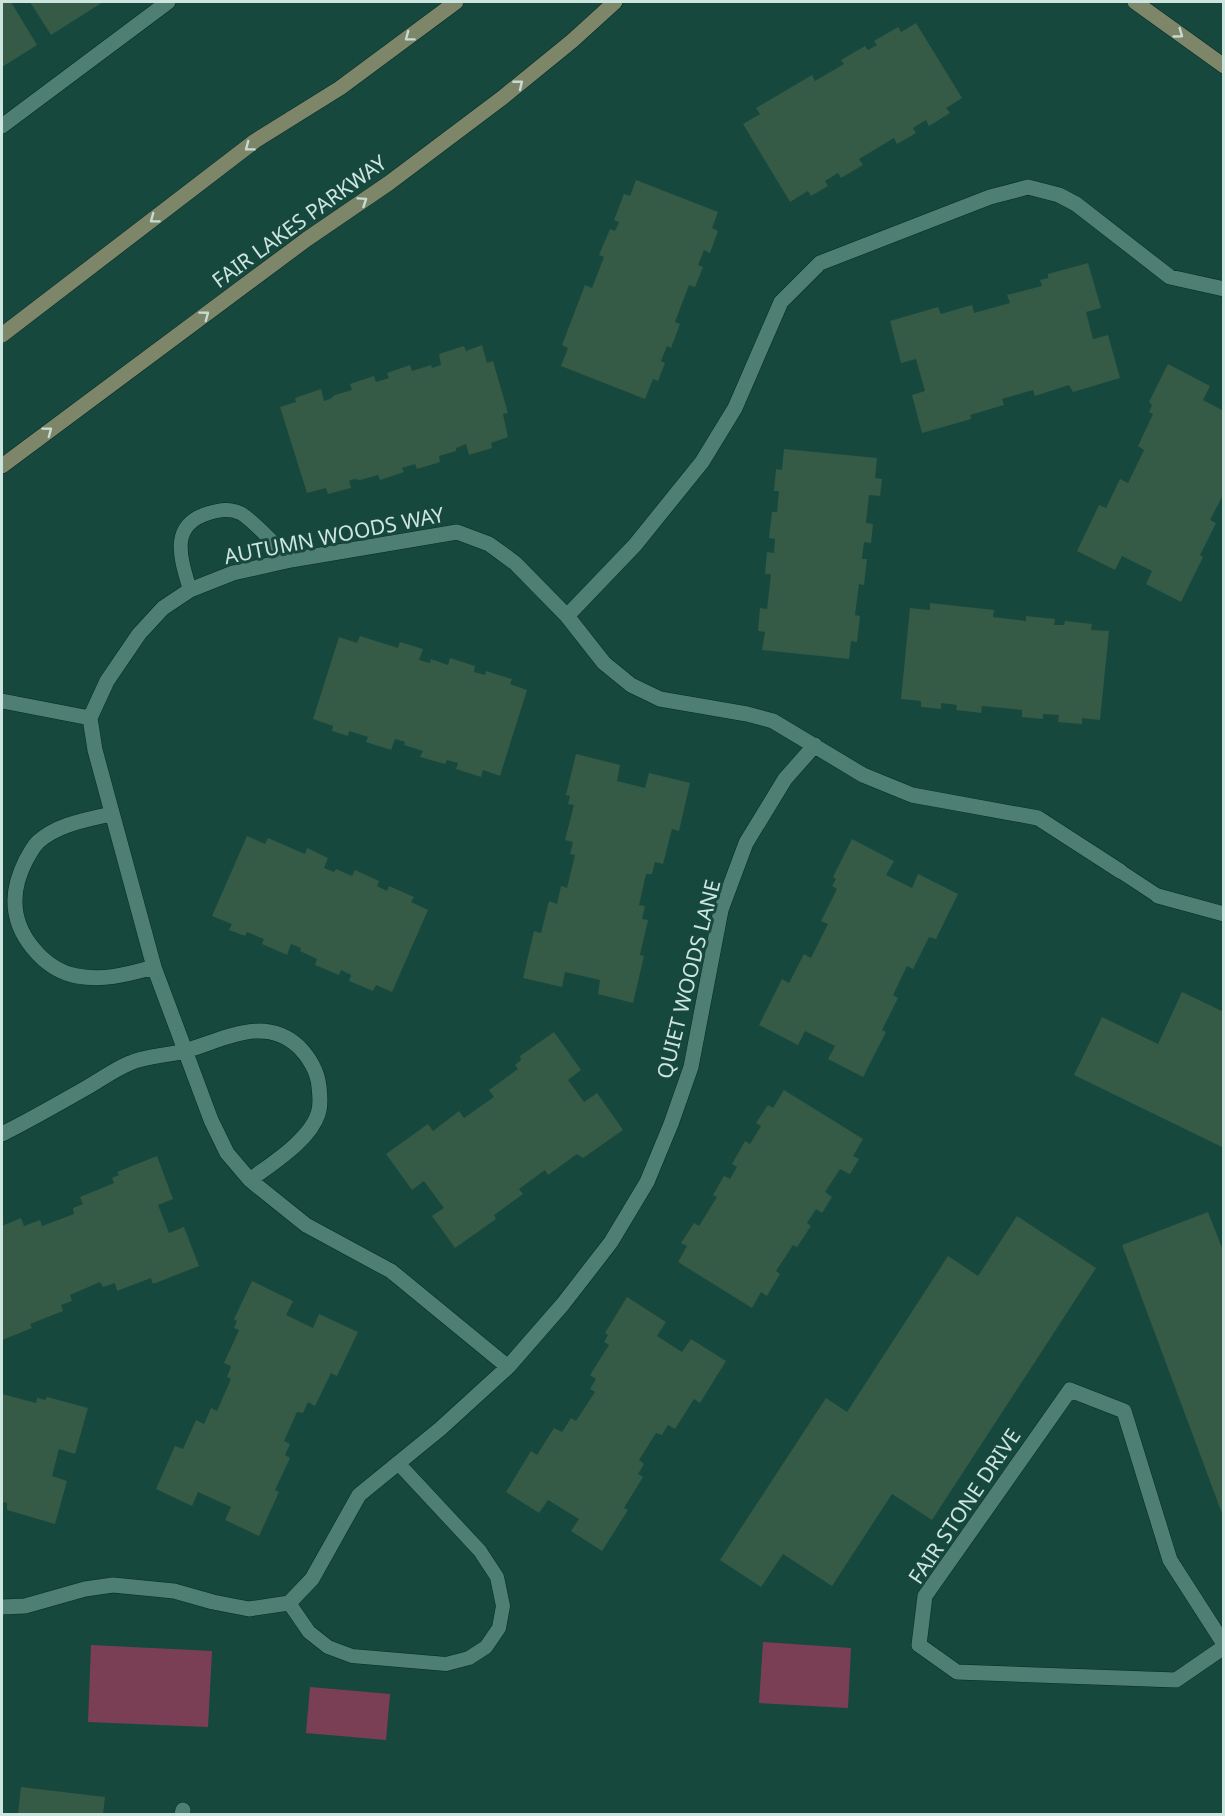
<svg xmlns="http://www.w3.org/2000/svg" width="1225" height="1816" font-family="'Noto Sans',sans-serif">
	<rect width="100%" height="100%" fill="#17483e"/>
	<path fill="#7b3f55" d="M763,1642L851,1648L848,1708L759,1703Z
		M91,1645L212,1651L208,1727L88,1722Z
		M310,1687L390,1694L386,1740L306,1733Z"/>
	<path fill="#355a45" d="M2,2H11L37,45L2,67Z
		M30,2H103L51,35Z
		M916,23L962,98L946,108L950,113L929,126L926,120L913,128L916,133L897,144L894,138L859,159L863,165L841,178L838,173L825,181L828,186L811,196L808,191L790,202L743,124L760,114L756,108L812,75L815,81L844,64L841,60L865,46L868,50L877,45L874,41L898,27L901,32Z
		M636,180L718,212L712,228L718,231L710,253L704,250L698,265L703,267L695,287L689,285L675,322L680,324L671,348L667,346L661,361L665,363L658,381L653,379L645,399L561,366L568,348L562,345L585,285L592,288L604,257L599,255L610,229L615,231L619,222L614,220L624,194L630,196Z
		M1088,263L1101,308L1086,312L1093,339L1108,335L1120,378L1073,392L1069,385L1035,396L1033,390L1002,399L1004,405L970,415L971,419L922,433L912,395L925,391L916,359L901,363L890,321L938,307L941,314L972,305L974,313L1010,303L1007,295L1042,286L1040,280L1048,278V274Z
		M482,345L487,363L493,361L508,413L503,414L508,437L491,443L492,448L469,455L466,444L456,448V451L439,456L440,462L417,469L415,464L402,468L404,472L380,480L378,475L360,480L354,479L349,481L351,488L328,494L326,488L307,493L280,407L296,402L295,398L321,389L324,401L330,399L335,395L352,390L350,384L374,376L376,382L389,378L387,373L410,365L412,371L431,365L432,368L441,365L439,354L464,346L466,351Z
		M1168,364L1210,386L1203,400L1224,411V493L1210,520L1216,523L1200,555L1203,557L1181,602L1146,584L1152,571L1122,556L1115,570L1077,551L1099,505L1106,508L1120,479L1128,483L1144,450L1138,446L1153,414L1149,412L1152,405L1149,402Z
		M784,449L877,458L875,478L882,479L880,496L869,495L866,523L873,524L871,543L864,542L862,559H867L864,585L859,584L855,615L860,616L857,642L851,641L849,659L762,650L765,632L758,631L760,608L767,609L771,574H765L767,552L774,553L775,539L769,538L772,512H777L779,491H774L776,469L782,470Z
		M930,603L994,610L993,617L1026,621V616L1055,619L1054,625H1064L1065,621L1092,624L1091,630L1109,631L1100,720L1082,718V724L1058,722L1059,715L1043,714V719L1022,717V710L982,706L981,713L956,710L957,705L941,703V709L921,707V701L901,699L910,608L930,610Z
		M360,636L398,648L400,642L423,649L419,660L430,663L431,659L448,665L450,658L475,666L474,672L485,675L486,671L512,679L510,684L527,690L500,776L483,770L481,777L456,769L458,763L447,760L445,764L420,757L423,751L404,745L405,742L395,739L391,750L366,742L368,737L349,731L348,736L332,731L333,726L313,719L339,637L357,643Z
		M576,754L620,765L617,781L645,788L649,773L690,783L679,831L672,829L663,864L655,862L652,874H646L639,905L645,906L642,919L648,920L640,955L644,956L633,1003L598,994L600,980L565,972L562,987L523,978L534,931L541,933L549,901L557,904L561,886L567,888L575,855L570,854L573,842L565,840L574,805L568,804L570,796L566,795Z
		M247,836L265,844L268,838L305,854L307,848L328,858L324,868L334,872L336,869L352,876L355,870L379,881L377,886L387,891L389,886L414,897L411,902L428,910L392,992L376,985L373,991L349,981L351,975L341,970L339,975L315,965L317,959L300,951L301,948L291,944L287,955L262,944L264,939L247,932L245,936L229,930L232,924L212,916Z
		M852,839L894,861L886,875L912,888L918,874L958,894L936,939L929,937L913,969L907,966L893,995L898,998L882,1030L886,1032L863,1077L828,1059L835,1046L805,1031L798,1045L759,1025L782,979L789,983L804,954L811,958L828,924L821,921L837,889L832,886L836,879L833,877Z
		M1182,992L1224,1012V1148L1074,1075L1102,1017L1158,1044Z
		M554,1032L581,1070L568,1080L584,1102L597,1093L623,1130L583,1158L577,1154L548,1175L545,1170L519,1189L523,1194L494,1215L496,1219L455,1248L432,1216L444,1208L424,1181L412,1190L386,1154L428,1124L433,1131L459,1111L464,1118L494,1097L489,1090L518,1069L515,1065L521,1060L520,1056Z
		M784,1090L863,1139L853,1156L859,1159L850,1174L840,1169L825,1192L832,1197L822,1213L816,1209L807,1223L811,1226L797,1247L793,1245L776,1271L780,1274L767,1296L761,1292L752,1308L678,1262L687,1246L681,1243L694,1223L699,1226L717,1197L713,1195L724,1176L730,1179L737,1167L732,1164L745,1141L750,1144L761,1126L756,1123L768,1105L773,1108Z
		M157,1156L173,1199L158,1205L169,1233L184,1227L199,1266L153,1284L151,1278L117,1291L115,1283L103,1287L100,1282L70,1295L72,1301L61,1305L63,1311L30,1324L32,1328L2,1340V1226L21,1218L24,1226L40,1220L42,1226L74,1214L73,1208L83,1204L80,1197L114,1183L112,1178L119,1175L117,1172Z
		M1208,1212L1224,1253L1223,1516L1122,1245Z
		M1017,1216L1096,1268L932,1520L892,1494L832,1586L783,1554L761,1587L720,1560L826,1398L847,1412L948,1256L978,1276Z
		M252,1281L293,1301L286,1315L313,1328L319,1314L358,1332L337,1376L331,1373L315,1406L308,1402L303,1413L297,1412L284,1441L290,1444L285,1455L290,1458L275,1490L279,1492L259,1536L225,1520L231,1507L198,1492L192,1506L156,1489L175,1446L183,1449L196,1420L204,1424L211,1408L217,1411L231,1379L227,1377L231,1366L224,1363L239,1330L234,1328L237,1321L234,1319Z
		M627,1297L666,1322L657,1336L682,1352L691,1339L726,1361L700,1403L694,1399L675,1429L668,1425L662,1435L656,1433L639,1460L644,1464L638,1474L643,1477L624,1508L628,1510L602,1551L571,1531L579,1519L548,1500L539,1513L506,1492L531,1451L537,1455L554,1428L562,1432L571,1418L576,1421L595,1392L590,1389L596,1379L590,1375L609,1345L604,1342L608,1335L605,1333Z
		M2,1394L36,1403L37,1398L45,1400L47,1397L88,1408L75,1454L59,1449L52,1476L67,1481L55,1524L7,1510V1503L2,1502Z
		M21,1787L105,1797L103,1814H18Z"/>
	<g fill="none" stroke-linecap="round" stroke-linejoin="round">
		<defs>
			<path id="lane" d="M190,590C181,559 168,525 209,513C220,510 229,508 240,513C250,517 281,551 291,560
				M1120,871L1158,896
				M289,1603L309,1632L328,1647L352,1656L446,1664L469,1658L486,1647L499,1628L503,1606L497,1577L480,1551L398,1463"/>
			<path id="street" d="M2,126L168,2
				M567,616L635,545L702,462L735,408L781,302L820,263L990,197L1028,187L1059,195L1076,204L1170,277L1224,289
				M2,701L90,718
				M111,814C86,820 59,824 39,841C33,846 30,854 26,860C20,872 15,886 15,900C14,934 44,970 77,976C105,981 128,974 154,967
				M1158,896L1224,914
				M2,1134C30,1120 58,1104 86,1088C100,1080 115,1069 130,1063C148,1055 169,1056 188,1050C225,1039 265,1015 299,1047C309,1057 318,1072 319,1087C320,1095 321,1106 318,1114C310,1140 271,1164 250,1180
				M508,1367L391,1271L306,1225L250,1180L227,1153L211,1120L154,967L95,750L90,718L107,681L139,634L163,608L190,590L233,573L291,560L457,532L489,544L515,563L567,616L604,663L631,685L660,699L747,714L773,721L863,775L912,795L1038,818L1120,871
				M2,1607L25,1606L85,1589L113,1585L174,1591L213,1602L249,1609L289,1603L312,1579L359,1495L440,1429L508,1367L563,1304L611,1242L647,1182L671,1124L691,1067L721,910L746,843L785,779L815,745
				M1224,1644L1170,1560L1124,1411L1070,1390L925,1596L919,1645L957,1672L1176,1680L1224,1647
				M182,1814L183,1810"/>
			<path id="secondary" d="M1135,2L1224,66
				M2,335L255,141L340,88L456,2
				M2,466L307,239L389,183L502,98L572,41L615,2"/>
		</defs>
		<use href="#lane" stroke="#062c25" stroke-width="15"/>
		<use href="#street" stroke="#062c25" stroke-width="16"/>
		<use href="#secondary" stroke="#062c25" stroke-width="16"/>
		<use href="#lane" stroke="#4f7e73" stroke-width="14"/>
		<use href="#street" stroke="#4f7e73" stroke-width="15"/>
		<use href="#secondary" stroke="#7e8669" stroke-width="15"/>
	</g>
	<defs><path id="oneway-chevron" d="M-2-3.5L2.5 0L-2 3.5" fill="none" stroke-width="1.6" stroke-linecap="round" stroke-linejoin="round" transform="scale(1.5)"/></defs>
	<g stroke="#c5dcd3">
		<use href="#oneway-chevron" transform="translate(1179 34) rotate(36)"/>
		<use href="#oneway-chevron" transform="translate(409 37) rotate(143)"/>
		<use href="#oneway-chevron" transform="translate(519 84) rotate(-39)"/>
		<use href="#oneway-chevron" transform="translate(249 147) rotate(143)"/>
		<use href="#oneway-chevron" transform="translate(363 201) rotate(-34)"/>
		<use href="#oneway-chevron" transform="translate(154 219) rotate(143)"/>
		<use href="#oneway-chevron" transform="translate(205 315) rotate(-37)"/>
		<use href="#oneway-chevron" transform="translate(48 431) rotate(-37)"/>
	</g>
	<g text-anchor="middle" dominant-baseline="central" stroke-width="6" stroke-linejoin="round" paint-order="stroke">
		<g font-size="21" fill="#cde5df" stroke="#17483e">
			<text transform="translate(299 221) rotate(-36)">FAIR LAKES PARKWAY</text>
			<text transform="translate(334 535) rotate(-11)">AUTUMN WOODS WAY</text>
			<text transform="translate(688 979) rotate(-76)">QUIET WOODS LANE</text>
			<text transform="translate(964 1506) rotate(-56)">FAIR STONE DRIVE</text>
		</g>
	</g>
	<rect width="1225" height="1816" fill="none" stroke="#cde5df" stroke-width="6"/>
</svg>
